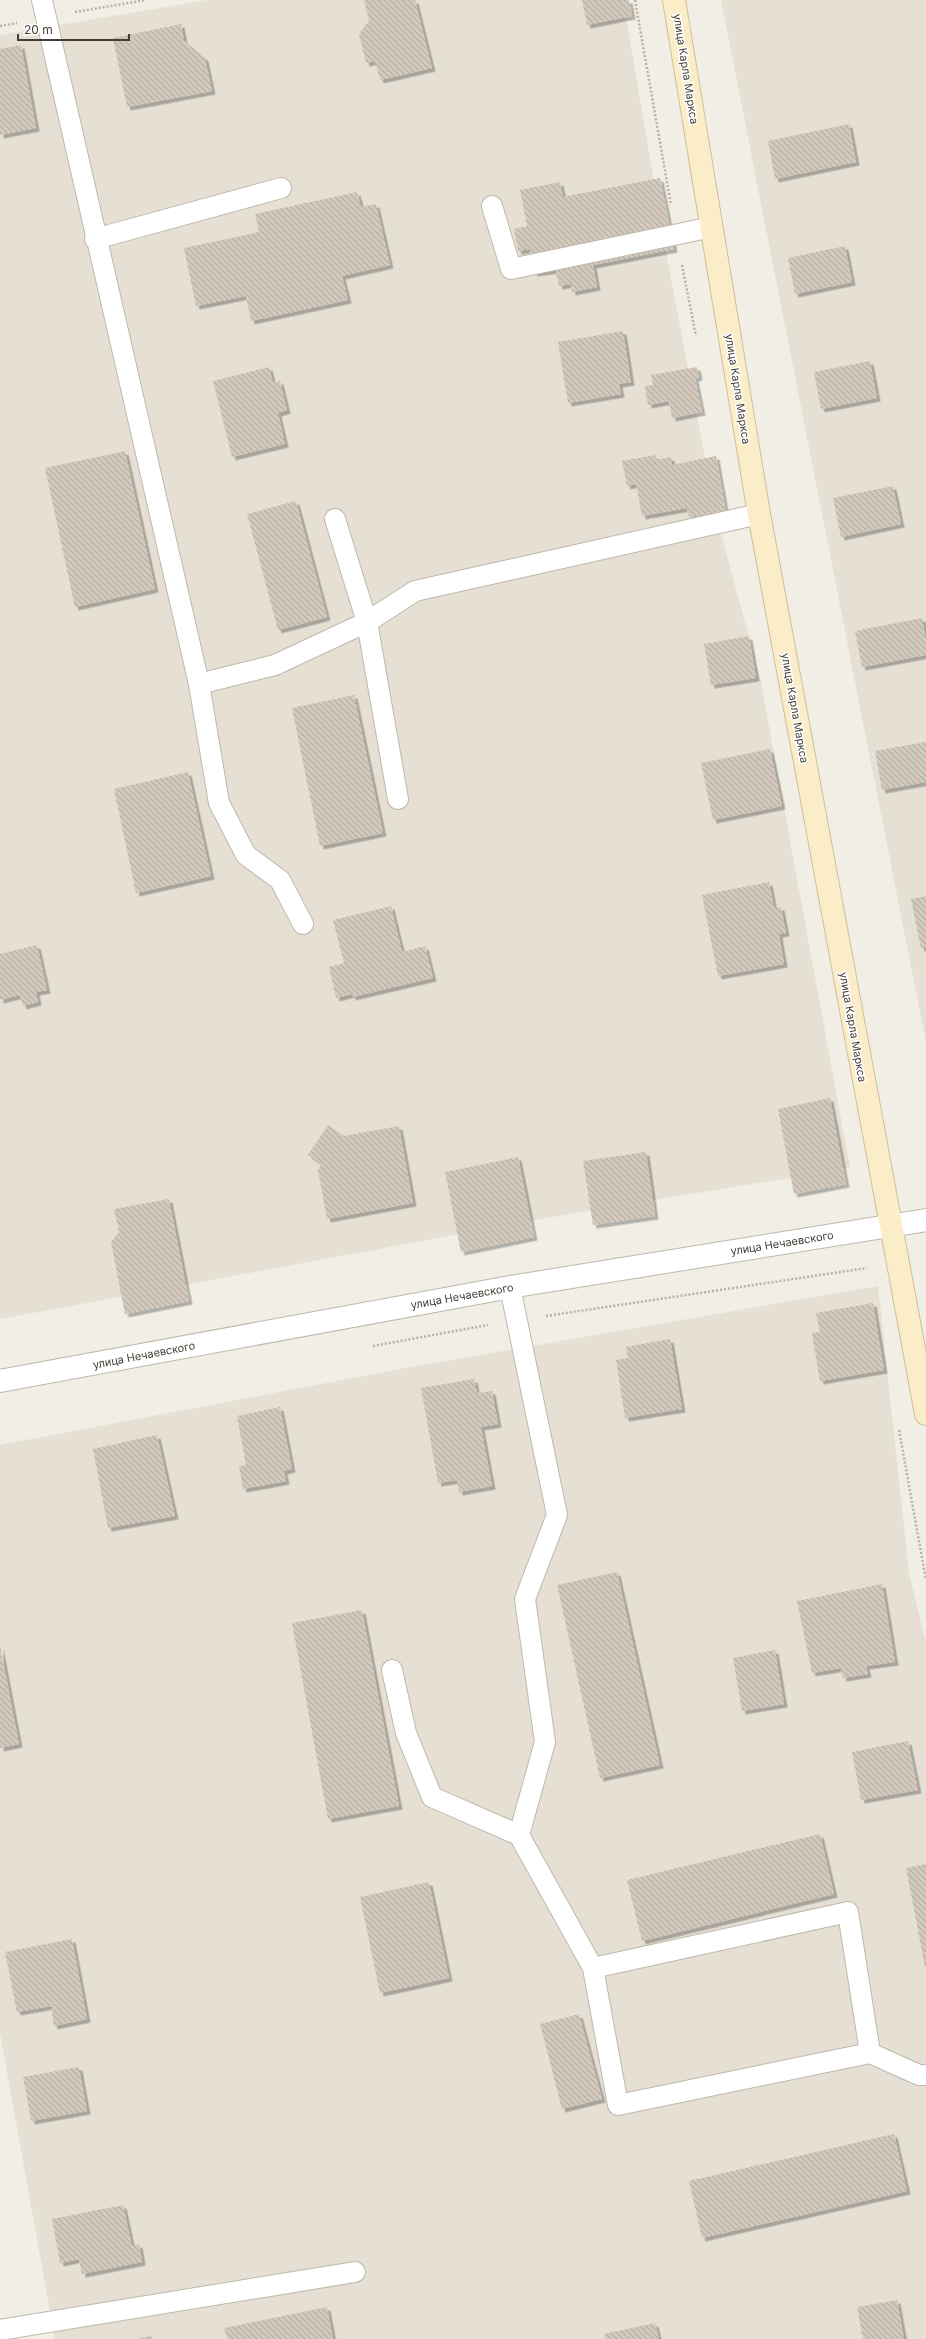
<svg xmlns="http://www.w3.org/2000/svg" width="926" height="2339" font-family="Inter,sans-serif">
	<defs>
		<pattern id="building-back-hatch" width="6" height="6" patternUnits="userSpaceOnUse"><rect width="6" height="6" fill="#d2c9bc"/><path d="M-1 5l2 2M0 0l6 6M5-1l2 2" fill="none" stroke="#aca59a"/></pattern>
		<filter id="shadow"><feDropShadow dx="3.5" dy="3.5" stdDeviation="0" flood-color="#0004"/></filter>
	</defs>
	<rect width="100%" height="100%" fill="#f1eee6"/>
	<path fill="#e5dfd4" d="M207,0H623L666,252L716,516L760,677L850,1168L563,1215L0,1319V35Z
		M721,0H926V1042L896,890Z
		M878,1286L909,1573L926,1643V2339H55L0,2033V1445L411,1367Z"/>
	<path fill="url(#building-back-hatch)" filter="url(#shadow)" d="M364,0H415L432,68L380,80L375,61L366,63L359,34L369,21Z
		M582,0H629L632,16L587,25Z
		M181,24L184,41L205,58L212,91L127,107L113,38Z
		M21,45L36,128L0,135V49Z
		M849,124L856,162L775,179L768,141Z
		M660,178L674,249L593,265L597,287L572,292L571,284L559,286L556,270L534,273L530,249L518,251L514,229L527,226L520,190L560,182L563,197Z
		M357,192L361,207L376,204L390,265L342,276L348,300L251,321L246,296L196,306L184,248L259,232L255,214Z
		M845,246L852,282L795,294L788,258Z
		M623,331L631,382L619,384L621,394L568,403L558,342Z
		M870,361L877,398L821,409L814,372Z
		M269,367L273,383L280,381L287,410L278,413L285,444L232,457L213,381Z
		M697,367L699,377L695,378L702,412L672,418L669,401L648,405L645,386L653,385L651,375Z
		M125,451L155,589L75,607L45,468Z
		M655,455L656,460L671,457L672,465L716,456L726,513L697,524L696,516L689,517L687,508L642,516L636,484L627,486L622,461Z
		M893,486L901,524L841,537L833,498Z
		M296,501L327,617L278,630L247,514Z
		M922,618L926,641V655L862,667L855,631Z
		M749,636L756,678L711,685L704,644Z
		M354,695L383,833L320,846L292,708Z
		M926,742V782L882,790L875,751Z
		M770,749L782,806L713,820L701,763Z
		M188,772L211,876L136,893L114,789Z
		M769,882L774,908L781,907L786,933L779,934L784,964L718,976L702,895Z
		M926,896V947L921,948L911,899Z
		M391,906L402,952L425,946L433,978L352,997V994L336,998L329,967L344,963L333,920Z
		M37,945L47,990L36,992L38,1002L23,1006L20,995L0,1000V954Z
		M830,1098L846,1184L794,1194L778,1109Z
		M328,1125L344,1136L399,1126L413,1203L327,1219L318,1170L322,1164L308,1155Z
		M646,1152L655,1216L593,1225L583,1161Z
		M518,1157L534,1237L461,1252L445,1172Z
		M169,1199L189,1301L125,1314L111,1242L119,1232L114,1209Z
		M873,1303L884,1370L820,1381L812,1333L820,1332L816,1313Z
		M670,1339L682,1409L625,1418L616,1360L628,1358L626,1347Z
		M474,1379L477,1393L492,1391L498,1424L481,1427L492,1486L459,1492L457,1480L438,1483L421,1388Z
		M280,1407L292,1469L284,1471L286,1481L243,1489L239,1466L246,1465L237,1416Z
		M157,1435L175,1516L108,1528L93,1449Z
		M617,1572L660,1765L600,1778L557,1585Z
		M882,1584L895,1662L866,1666L868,1674L843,1678L841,1668L812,1673L797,1601Z
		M362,1610L399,1806L328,1819L292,1623Z
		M0,1645L19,1744L0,1748Z
		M775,1650L784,1704L742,1711L733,1658Z
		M908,1741L918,1790L861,1800L852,1752Z
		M820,1834L834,1894L642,1941L627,1880Z
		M926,1864V1967H925L906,1868Z
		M429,1882L449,1978L380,1993L360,1897Z
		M72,1939L87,2019L54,2026L51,2006L17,2012L5,1952Z
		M579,2014L602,2099L562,2109L540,2024Z
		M79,2067L87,2111L31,2121L23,2077Z
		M894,2134L907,2191L702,2238L689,2181Z
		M123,2205L132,2246L139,2244L142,2262L82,2274L79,2259L60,2263L52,2219Z
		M897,2300L904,2339H863L857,2307Z
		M327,2307L333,2339H227L224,2328Z
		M655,2323L659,2339H605L604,2334Z
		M152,2336V2339H140V2338Z"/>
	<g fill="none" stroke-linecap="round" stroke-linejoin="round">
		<defs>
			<path id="service" d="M42,0L199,684L219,803L246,855L280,880L303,924
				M492,206L511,269L712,227
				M95,239L281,188
				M335,519L367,622L398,799
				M199,684L275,665L367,622L415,591L759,514
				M510,1287L557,1515L525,1599L545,1742L519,1835L593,1968L618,2105L870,2053L919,2075H926
				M392,1670L406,1733L432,1797L519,1835
				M593,1968L848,1912L870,2053
				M0,2330L355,2272"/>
			<path id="minor" d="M0,1381L510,1287L926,1220"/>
			<path id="secondary" d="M674,0L759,514L926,1414"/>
		</defs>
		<use href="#service" stroke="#bfb8ac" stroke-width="22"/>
		<use href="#minor" stroke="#bfb8ac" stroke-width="24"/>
		<use href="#secondary" stroke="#cebf99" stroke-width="24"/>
		<path stroke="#bdb09c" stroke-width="2.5" stroke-dasharray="2 2" stroke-linecap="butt" d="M635,0L671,205
			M75,12L146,0
			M0,26L17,23
			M682,265L696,336
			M546,1316L867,1268
			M373,1346L488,1325
			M899,1430L926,1580"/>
		<use href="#service" stroke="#fff" stroke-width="20"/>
		<use href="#minor" stroke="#fff" stroke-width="22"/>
		<use href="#secondary" stroke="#faedc8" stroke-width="22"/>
	</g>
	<g text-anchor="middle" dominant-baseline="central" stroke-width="3" stroke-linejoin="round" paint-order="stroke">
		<g font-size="11" fill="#443e36" stroke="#fff">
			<text transform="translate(686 69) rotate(81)">улица Карла Маркса</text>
			<text transform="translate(738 389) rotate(81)">улица Карла Маркса</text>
			<text transform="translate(795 708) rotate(80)">улица Карла Маркса</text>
			<text transform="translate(853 1027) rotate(80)">улица Карла Маркса</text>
			<text transform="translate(782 1243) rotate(-9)">улица Нечаевского</text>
			<text transform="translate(462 1296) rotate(-10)">улица Нечаевского</text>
			<text transform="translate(144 1355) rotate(-11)">улица Нечаевского</text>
		</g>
	</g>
	<path d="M18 34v6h111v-6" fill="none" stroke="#443e36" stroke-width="2"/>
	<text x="24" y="34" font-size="12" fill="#443e36" stroke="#ffffff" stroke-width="3" paint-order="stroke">20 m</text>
</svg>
